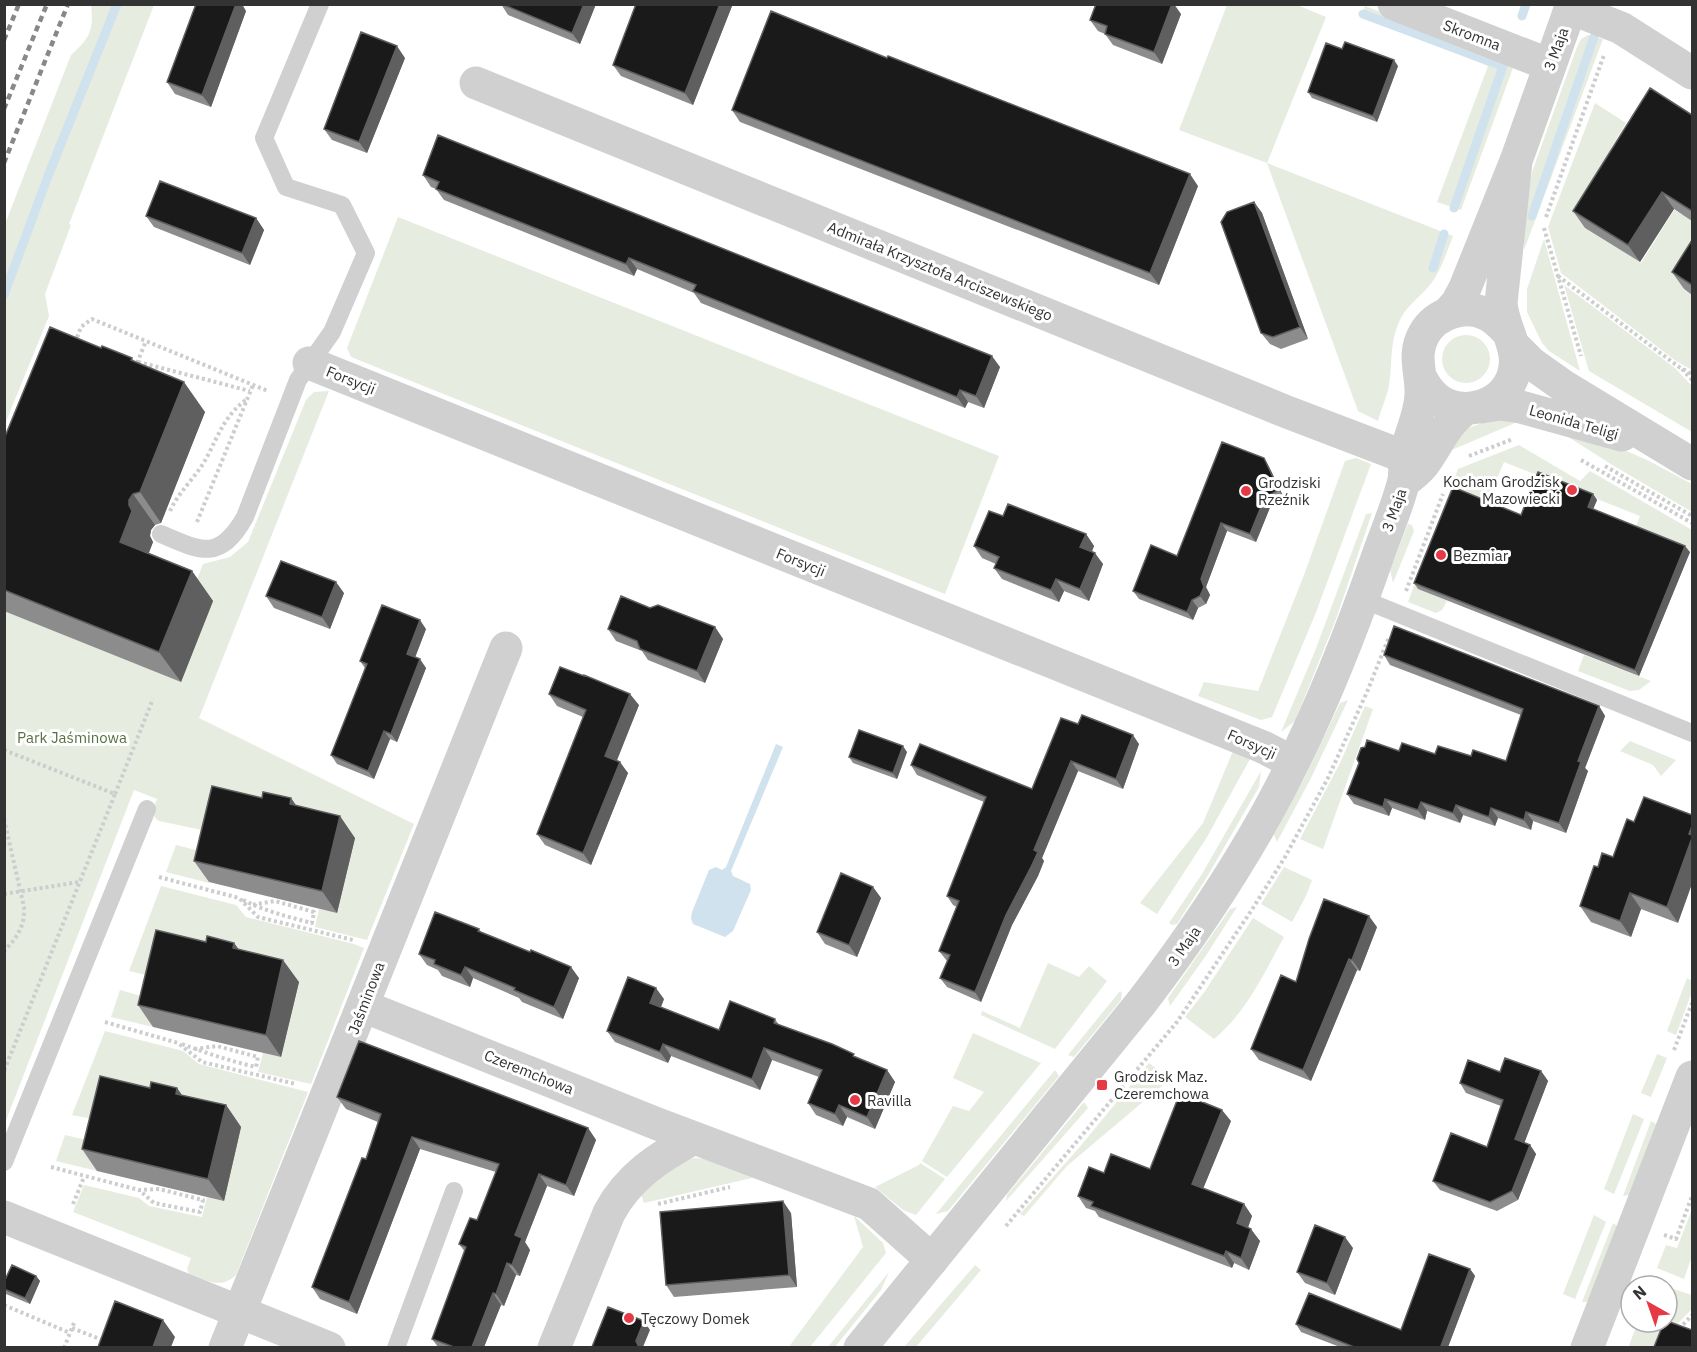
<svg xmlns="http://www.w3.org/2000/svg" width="1697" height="1352" font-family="'IBM Plex Sans',sans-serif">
	<rect width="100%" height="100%" fill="#fff"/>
	<path fill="#e6ecdf" d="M91,5H154L69,224L71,225L45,294L49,316L5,424V224L71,55C90,38 94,30 91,5Z
		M1227,5H1297L1326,17L1267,163L1453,236C1446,253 1441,272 1429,286C1419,298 1405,307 1399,322C1389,346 1393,361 1389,385C1387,397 1381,409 1378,421L1358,411L1267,163L1179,130Z
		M1365,6L1509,62L1513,68L1461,210L1437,202L1488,66L1361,17Z
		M1588,35L1603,39L1524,250V218L1532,172L1577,47L1581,39Z
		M1595,103L1626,123L1611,148L1627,159L1585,228L1641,263L1674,210L1683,215L1692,200V274L1683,289L1692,295V370L1676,361L1561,273L1548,227Z
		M398,217L999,456L945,594L351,357L347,348Z
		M1544,239L1580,371L1549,351L1542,343L1527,312V289Z
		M1564,285L1675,368L1692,386V432L1589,371Z
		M1442 359a24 24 0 1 1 48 0a24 24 0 1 1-48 0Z
		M329,391L199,718L414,824L367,940L315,927L319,909L337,912L221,834L159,821C150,815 154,807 157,799L134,790L5,1123V611L192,592L203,564L230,557L248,542L306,400L314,392Z
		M1507,418L1522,420L1447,452L1465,429L1482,423Z
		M1559,431L1611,444L1649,461L1692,484V512L1614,466Z
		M1519,445L1580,481L1590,471L1692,530V551L1635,529L1640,516L1504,462L1486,504L1456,492L1417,588L1447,601L1442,610L1436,613L1408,602L1458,469Z
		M1356,458L1371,464L1315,615L1272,717L1261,720L1198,696L1204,682L1258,691L1304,575L1345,461Z
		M1372,513L1336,619L1295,721L1281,732L1315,651L1366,514Z
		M1408,524L1412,525L1414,531L1393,583L1390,570Z
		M1584,655L1651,681L1639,690L1630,691L1578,671Z
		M1348,700L1312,776L1277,842L1274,835L1306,775L1340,703Z
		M1365,706L1373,709L1323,849L1300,839L1340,763Z
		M1630,741L1676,760L1661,776L1653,765L1620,751Z
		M1233,751L1250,759L1207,837L1157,914L1140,903L1203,823Z
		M1261,771L1259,787L1207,877L1177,924L1172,925L1169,923L1202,874Z
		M176,845L216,855L209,883L166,872Z
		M1284,867L1312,880L1306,896L1292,922L1261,904Z
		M161,886L236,905L246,917L354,944L364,948L311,1084L258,1072L263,1053L281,1057L299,982L164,979L129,971Z
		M1237,907L1205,957L1170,1006L1168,998L1230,909Z
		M1253,918L1284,937C1264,973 1246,1013 1214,1039L1185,1017L1205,991Z
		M1048,963L1079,977L1089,966L1107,981L1055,1049L981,1015L982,1011L1020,1028Z
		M1687,978L1692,981V992L1676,1035L1667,1031Z
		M120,990L159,1001L153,1027L111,1017Z
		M1120,991L1122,993L1121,1000L1074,1057L1068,1055Z
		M105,1031L183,1051L199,1064L308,1092L236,1275C220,1290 207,1280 189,1274L187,1269L191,1258L73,1212L84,1185L139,1198L149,1206L202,1217L207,1197L224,1200L109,1122L72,1115Z
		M973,1033L1041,1063L947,1177L922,1161L953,1106L969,1111L984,1092L953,1078Z
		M1657,1054L1667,1058L1651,1097L1641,1093Z
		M1149,1063L1170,1079L1067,1166L1024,1216L1020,1214L1078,1149Z
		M1055,1070L1059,1076L948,1211L936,1214Z
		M1084,1102L1088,1108L1006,1201L1007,1195Z
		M1633,1114L1644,1119L1614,1194L1604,1189Z
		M1651,1121L1656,1124L1630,1195L1623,1196Z
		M65,1135L104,1144L97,1171L56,1161Z
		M694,1158L708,1159L756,1177L644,1203L640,1192L682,1161Z
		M920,1163L945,1179L916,1215L903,1210L875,1187L919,1165Z
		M1692,1209V1256L1684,1279L1657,1268L1666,1245L1677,1248Z
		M1594,1215L1606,1222L1575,1299L1563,1294Z
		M854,1216L883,1243L886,1253L810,1347L788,1348L863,1247Z
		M1613,1223L1617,1226L1590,1300L1586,1302H1582Z
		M975,1265L981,1270L916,1347L905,1346Z
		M889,1272L881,1290L835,1347H828Z
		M1667,1287L1692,1295V1309L1655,1347L1628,1348L1638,1322H1667Z"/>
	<path fill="#cfe2ee" d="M776,744L783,747L731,871L733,876L750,884L751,890L733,931L725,937L693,924L691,918L692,912L709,870L716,867L722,870L726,867Z"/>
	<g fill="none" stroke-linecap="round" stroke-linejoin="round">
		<path stroke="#cfe2ee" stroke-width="9" d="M1363,14L1503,66L1454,208
			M1522,16L1526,4
			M1532,216L1594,37
			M1433,268L1444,234
			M4,295L48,176L117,4"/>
		<path stroke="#cdcdcd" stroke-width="4" stroke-dasharray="3 3" stroke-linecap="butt" d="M1546,217L1604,55
			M1544,228L1581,356
			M1558,276L1679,367L1692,374
			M75,343L81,327L92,319L268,391
			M138,362L250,391
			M137,363L146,341
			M1682,369L1692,380
			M1469,456L1513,439
			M1581,460L1692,523
			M1605,466L1692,516
			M170,511C179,491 197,476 207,457C219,434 225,415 247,399
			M197,522L253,385
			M1406,591L1443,494
			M4,750L115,794L4,1071
			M115,794L153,699
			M4,819L24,907C25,926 17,938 4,951
			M159,877L239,898L258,917L353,940
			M4,894L79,882
			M243,900C265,911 288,917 312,923L314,912L275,901L252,905
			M105,1022L178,1043L202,1062L296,1084
			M182,1044C206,1053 230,1061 256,1067L258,1057L217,1046L195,1049
			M1674,1050L1692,1003
			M51,1167L139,1190L159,1189L203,1200L200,1212L154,1203L139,1190
			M73,1204L84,1177
			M658,1204L730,1187
			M1006,1226L1177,1022L1253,908L1285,857L1328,778L1367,692L1389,637
			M1664,1235L1676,1239L1692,1196
			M4,1305L70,1333
			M72,1328L105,1341
			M1679,1329L1692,1315
			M64,1348L74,1323"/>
		<path stroke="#d0d0d0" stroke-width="18" d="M161,534C202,552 220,561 245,517L298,380L332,332L366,253L342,205L286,187L264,138L320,4
			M1362,599L1692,733
			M4,1162L147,809
			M396,1348L454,1191"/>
		<path stroke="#d0d0d0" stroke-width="33" d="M1394,4L1550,65
			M1570,8L1621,28L1692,73
			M476,83L1287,412L1405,457
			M309,363L1263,747L1292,762
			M363,1006L655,1123L869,1204L932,1260
			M4,1217L329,1348
			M225,1348L506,648
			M554,1348L609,1213C628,1177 659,1157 694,1138
			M1587,1348L1692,1077"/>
		<path stroke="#d0d0d0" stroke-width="33" d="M1448,313L1457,303L1465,288L1516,161L1572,4
			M1514,346L1531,363L1562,385L1692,464
			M1420,376C1424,385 1429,392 1436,398C1462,419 1503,406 1513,376C1522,350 1503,329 1501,303L1516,161
			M1481,407L1499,404L1517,406L1622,435
			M1404,482C1411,476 1420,470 1425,462C1438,444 1447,421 1466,409
			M860,1348L1141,1003C1187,943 1229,881 1266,815C1311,734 1346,647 1376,561C1385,535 1396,510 1403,484C1406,475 1404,466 1405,457C1409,436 1420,417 1421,395C1422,373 1412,355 1424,334C1436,313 1466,303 1488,315C1496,319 1502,326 1508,332"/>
		<path stroke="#888" stroke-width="4.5" stroke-dasharray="6 4.5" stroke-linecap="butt" d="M4,40L19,4
			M4,109L47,4
			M4,163L68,4"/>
	</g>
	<path fill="#8c8c8c" d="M501,4H596L580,44L508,15Z
		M636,4H731L732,6L693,105L621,76L613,65Z
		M246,11L211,107L175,94L167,82Z
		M1181,14L1162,64L1113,45L1105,34L1098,31L1090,20Z
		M1342,49L1398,66L1377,122L1312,98L1308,92Z
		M405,58L367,153L332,140L324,129Z
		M732,110L1198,186L1159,285L740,122Z
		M1692,115V221L1674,209L1640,262L1585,228L1573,211Z
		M423,175L1000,367L984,408L968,402L965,408L701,303L694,293L637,269L634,276L444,200L436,189L431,187Z
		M1254,202L1262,213L1308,339L1281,349L1270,344L1261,333Z
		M146,216L256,218L264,230L250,265L154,227Z
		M1692,240V295L1684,289L1672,272Z
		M101,348L132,358L135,362L205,412L161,523L155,525L151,530L150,536L153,542L149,553L192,571L213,601L181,682L4,611V439Z
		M1264,458L1269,467L1284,498L1271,505L1256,542L1227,531L1206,587L1210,595L1206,604L1198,608L1193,620L1139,599L1133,591L1177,556Z
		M1593,494L1597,500L1593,509L1690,552L1639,676L1418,589L1414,583L1521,515Z
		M1003,516L1086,534L1094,546L1092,552L1103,564L1089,601L1064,591L1059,602L1002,579L994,568L996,564L982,558L974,546Z
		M344,593L330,629L274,608L266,596Z
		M650,608L715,627L723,639L705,683L648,660L642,651L616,641L608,629Z
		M426,629L415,657L426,668L397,742L390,739L374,779L337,764L331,755L365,668L360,661Z
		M1384,655L1599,706L1605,716L1585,768L1588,771L1566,833L1533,821L1531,830L1498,818L1495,826L1463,815L1460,823L1427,811L1425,820L1392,808L1389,816L1354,804L1347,794L1399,751L1435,754L1471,756L1506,761L1521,715L1390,665Z
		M549,694L639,705L616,760L628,773L591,865L545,845L537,834L583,717L557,706Z
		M1078,724L1139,744L1123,789L1078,771L1042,858L1044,861L1038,876L1012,925L981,1002L947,987L940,978L947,961L939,951L957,907L953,905L947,896L984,802L917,775L911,765L1032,789Z
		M907,752L897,779L853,763L849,757Z
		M262,798H291L296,806L355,838L337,913L209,882L194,861Z
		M1627,819L1678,923L1641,909L1631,937L1591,922L1580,906L1598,867L1613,857Z
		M873,887L881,898L857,957L825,944L817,932Z
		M1377,927L1360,971L1357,970L1311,1081L1259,1060L1251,1049L1296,982Z
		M479,929L481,932L579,978L563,1019L522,1002L519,998L473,978L470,987L442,976L438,970L427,965L419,954Z
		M206,942L234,943L239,950L299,982L281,1057L153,1027L138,1005Z
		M664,999L661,1007L719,1030L775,1019L779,1025L887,1070L895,1082L875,1129L847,1117L843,1126L816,1115L808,1103L819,1077L772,1060L760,1090L671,1056L668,1063L615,1042L607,1031Z
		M1541,1071L1548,1081L1524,1143L1530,1145L1536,1154L1518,1200L1497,1211L1440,1190L1433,1181L1487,1147L1501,1106L1466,1093L1460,1083L1500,1072Z
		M150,1088H177L182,1095L226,1105L241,1127L224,1201L97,1171L82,1149Z
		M337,1097L588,1128L596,1140L574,1196L547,1186L525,1242L530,1250L520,1276L516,1275L504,1306L501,1305L484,1347H438L432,1339L465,1252L459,1244L477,1220L496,1172L420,1149L357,1314L320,1299L312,1287L366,1159L378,1122L346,1109Z
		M1231,1121L1203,1189L1244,1204L1252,1216L1248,1228L1260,1241L1249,1270L1234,1263L1232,1268L1099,1217L1095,1211L1086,1208L1078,1196L1104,1173L1150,1169Z
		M791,1213L797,1287L674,1297L666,1285Z
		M1353,1248L1335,1295L1305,1283L1297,1272Z
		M1470,1269L1475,1276L1448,1347H1340L1301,1332L1296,1324L1401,1330Z
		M36,1276L40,1281L30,1304L6,1294L4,1292V1282Z"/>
	<path fill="#5f5f5f" d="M236,4H242L246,11L211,107L202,95Z
		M584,4H596L580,44L572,33Z
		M720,4H731L732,6L693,105L685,93Z
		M1172,4H1174L1181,14L1162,64L1154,52Z
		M397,46L405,58L367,153L359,142Z
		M1394,60L1398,66L1377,122L1373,116Z
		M1190,174L1198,186L1159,285L1150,273Z
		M1662,192L1674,209L1640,262L1628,245Z
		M1254,202L1262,213L1308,339L1300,327Z
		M256,218L264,230L250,265L242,253Z
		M629,258L637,269L634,276L626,264Z
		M992,356L1000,367L984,408L976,396Z
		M184,382L205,412L161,523L140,492Z
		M960,390L968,402L965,408L957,397Z
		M1264,458L1269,467L1284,498L1279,490Z
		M133,494L155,525L151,530L150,536L153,542L141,572L120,542L129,500Z
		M1593,494L1597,500L1592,512L1588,507Z
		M1265,497L1271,505L1256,542L1250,534Z
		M1221,523L1227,531L1206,587L1210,595L1206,604L1200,596L1201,579Z
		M1086,534L1094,546L1088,559L1080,547Z
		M1685,546L1690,552L1639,676L1635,670Z
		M1095,553L1103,564L1089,601L1080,589Z
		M192,571L213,601L181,682L159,652Z
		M1056,579L1064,591L1059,602L1051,590Z
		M336,582L344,593L330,629L322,617Z
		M1192,600L1198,608L1193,620L1187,612Z
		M420,620L426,629L413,663L407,654Z
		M715,627L723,639L705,683L697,671Z
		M420,659L426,668L397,742L391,734Z
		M630,694L639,705L614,768L605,756Z
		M1599,706L1605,716L1585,768L1588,771L1566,833L1559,823L1578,761Z
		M384,731L390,739L374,779L368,771Z
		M1133,735L1139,744L1123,789L1116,779Z
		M903,746L907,752L897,779L893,773Z
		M1071,761L1078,771L1042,858L1044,861L1038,876L1012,925L981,1002L975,992L1006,915Z
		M620,762L628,773L591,865L583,853Z
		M291,798L306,820L290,804Z
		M1385,799L1392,808L1389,816L1383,807Z
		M1421,802L1427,811L1425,820L1418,810Z
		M1456,805L1463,815L1460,823L1453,813Z
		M1491,808L1498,818L1495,826L1489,817Z
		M1526,812L1533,821L1531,830L1524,820Z
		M340,816L355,838L337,913L322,891Z
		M1692,826V884L1678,923L1667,907Z
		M873,887L881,898L857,957L849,945Z
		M1630,893L1641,909L1631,937L1620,921Z
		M1369,916L1377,927L1360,971L1352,960Z
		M234,943L250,965L233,948Z
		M1349,959L1357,970L1311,1081L1303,1070Z
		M283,960L299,982L281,1057L266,1035Z
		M465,967L473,978L470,987L461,975Z
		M571,967L579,978L563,1019L554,1007Z
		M656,988L664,999L658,1014L650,1003Z
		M663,1044L671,1056L668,1063L660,1052Z
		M764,1048L772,1060L760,1090L752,1079Z
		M887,1070L895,1082L875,1129L867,1117Z
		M1541,1071L1548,1081L1522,1149L1515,1139Z
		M177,1088L192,1110L176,1094Z
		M226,1105L241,1127L224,1201L208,1179Z
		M839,1105L847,1117L843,1126L835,1114Z
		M1222,1110L1231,1121L1200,1196L1192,1184Z
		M588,1128L596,1140L574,1196L566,1185Z
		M412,1137L420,1149L357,1314L349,1302Z
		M1530,1145L1536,1154L1518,1200L1512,1191Z
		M539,1174L547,1186L525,1242L530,1250L520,1276L512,1265L515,1235Z
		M783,1201L791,1213L797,1287L789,1275Z
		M1244,1204L1252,1216L1245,1235L1237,1223Z
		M1251,1229L1260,1241L1249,1270L1241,1258Z
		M1345,1237L1353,1248L1335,1295L1327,1283Z
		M1226,1251L1234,1263L1232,1268L1224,1256Z
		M507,1263L516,1275L504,1306L496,1294Z
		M1470,1269L1475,1276L1448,1347H1442L1441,1346Z
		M36,1276L40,1281L30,1304L25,1298Z
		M493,1293L501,1305L484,1347H472Z
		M163,1320L175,1337L171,1347H153Z
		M644,1321L650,1330L643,1347H639L636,1341Z"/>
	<path fill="#1a1a1a" stroke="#5f5f5f" stroke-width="1.5" d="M196,4H236L202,95L167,82Z
		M502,4H584L572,33Z
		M636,4H720L685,93L613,65Z
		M1096,4H1172L1154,52L1105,34L1107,26L1090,20Z
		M771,11L887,58L888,56L1190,174L1150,273L732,110Z
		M361,32L397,46L359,142L324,129Z
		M1345,42L1394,60L1373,116L1308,92L1326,43L1342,49Z
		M1650,88L1692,115V211L1662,192L1628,245L1573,211Z
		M438,135L992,356L976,396L960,390L957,397L693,291L696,285L629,258L626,264L436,189L439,182L423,175Z
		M160,181L256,218L242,253L146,216Z
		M1254,202L1300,327L1273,337L1261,333L1221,222L1227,212Z
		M1692,240V285L1672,272Z
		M50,327L101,348L102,346L132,358L131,360L184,382L140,492L133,494L129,500V505L132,511L120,542L192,571L159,652L4,590V439Z
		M1222,442L1264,458L1279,490L1265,497L1250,534L1221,523L1201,579L1204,587L1200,596L1192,600L1187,612L1133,591L1151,545L1177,556Z
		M1538,472L1593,494L1588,507L1685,546L1635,670L1414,583L1453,487L1521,515Z
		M1008,504L1086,534L1080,547L1095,553L1080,589L1056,579L1051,590L994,568L999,557L974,546L989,511L1003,516Z
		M281,561L336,582L322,617L266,596Z
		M621,596L650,608L658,605L715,627L697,671L640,649L637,641L608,629Z
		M382,605L420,620L407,654L420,659L391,734L384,731L368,771L331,755L367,664L360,661Z
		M1394,626L1599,706L1578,761L1581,762L1559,823L1526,812L1524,820L1491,808L1489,817L1456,805L1453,813L1421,802L1418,810L1385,799L1383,807L1347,794L1359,763L1357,759L1361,748L1365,747L1367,740L1399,751L1402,743L1435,754L1438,746L1471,756L1473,750L1506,761L1523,709L1384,655Z
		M560,667L584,676V675L630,694L605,756L620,762L583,853L537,834L586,710L549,694Z
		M1082,715L1133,735L1116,779L1071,761L1034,850L1038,852L1031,867L1006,915L975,992L940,978L950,955L939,951L959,901L947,896L986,797L911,765L920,744L1032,789L1061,718L1078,724Z
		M859,730L903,746L893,773L849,757Z
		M212,786L262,798L263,792L291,798L290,804L340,816L322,891L194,861Z
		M1644,797L1692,815V826L1689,834L1692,835V838L1667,907L1630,893L1620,921L1580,906L1594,866L1598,867L1602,853L1613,857L1627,819L1634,822Z
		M841,873L873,887L849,945L817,932Z
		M1324,899L1369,916L1352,960L1349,959L1303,1070L1251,1049L1281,975L1296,982L1309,939Z
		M435,912L479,929L478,931L530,952L531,950L571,967L554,1007L514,990L515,988L465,967L461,975L434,964L435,960L419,954Z
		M156,930L206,942L207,936L234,943L233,948L283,960L266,1035L138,1005Z
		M628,977L656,988L650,1003L719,1030L730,1001L775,1019L774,1023L832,1044L854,1054L853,1056L887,1070L867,1117L839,1105L835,1114L808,1103L822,1070L764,1048L752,1079L663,1044L660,1052L607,1031Z
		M359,1041L588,1128L566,1185L539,1174L515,1235L522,1238L512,1265L507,1263L496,1294L493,1293L472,1347H454L432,1339L466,1247L459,1244L470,1218L477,1220L499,1164L412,1137L349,1302L312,1287L362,1158L366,1159L381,1114L337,1097Z
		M1505,1058L1541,1071L1515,1139L1530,1145L1512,1191L1490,1202L1433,1181L1451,1133L1487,1147L1503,1100L1460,1083L1468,1060L1500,1072Z
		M100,1076L150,1088L151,1082L177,1088L176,1094L226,1105L208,1179L82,1149Z
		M1180,1093L1222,1110L1192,1184L1244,1204L1237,1223L1251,1229L1241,1258L1226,1251L1224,1256L1091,1206L1093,1202L1078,1196L1089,1167L1104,1173L1111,1154L1150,1169Z
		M783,1201L789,1275L666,1285L660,1212Z
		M1315,1225L1345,1237L1327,1283L1297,1272Z
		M1429,1254L1470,1269L1441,1346L1445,1347H1354L1296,1324L1309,1293L1401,1330Z
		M12,1265L36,1276L25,1298L4,1289V1282Z
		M115,1301L163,1320L153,1347H98Z
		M608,1307L644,1321L636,1341L639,1347H592Z
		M1667,1321L1692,1330V1347H1654L1664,1322H1667Z"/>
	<g fill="#e63946" stroke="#fff" stroke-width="2">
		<circle cx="1572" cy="490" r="6"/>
		<circle cx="1246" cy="491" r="6"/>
		<circle cx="1441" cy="555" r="6"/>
		<rect x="1096" y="1079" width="12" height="12" rx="3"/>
		<circle cx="855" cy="1100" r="6"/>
		<circle cx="629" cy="1318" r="6"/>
	</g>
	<g text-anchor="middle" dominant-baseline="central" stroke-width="6" stroke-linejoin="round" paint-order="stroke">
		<g font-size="15" fill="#333" stroke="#fff">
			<text transform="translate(1472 35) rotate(21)">Skromna</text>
			<text transform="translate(1556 49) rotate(-70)">3 Maja</text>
			<text transform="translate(940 271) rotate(22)">Admirała Krzysztofa Arciszewskiego</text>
			<text transform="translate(351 380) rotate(22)">Forsycji</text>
			<text transform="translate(1574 422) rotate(16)">Leonida Teligi</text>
			<text transform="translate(1394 510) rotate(-70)">3 Maja</text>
			<text transform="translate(801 562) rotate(22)">Forsycji</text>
			<text transform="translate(1252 744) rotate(24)">Forsycji</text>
			<text transform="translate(1184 946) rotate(-55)">3 Maja</text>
			<text transform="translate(366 998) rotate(-69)">Jaśminowa</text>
			<text transform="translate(529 1072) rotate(22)">Czeremchowa</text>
		</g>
		<g font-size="15" fill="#333" stroke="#fff" text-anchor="start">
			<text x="1560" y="481" text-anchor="end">Kocham Grodzisk<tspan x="1560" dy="17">Mazowiecki</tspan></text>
			<text x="1258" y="482">Grodziski<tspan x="1258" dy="17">Rzeźnik</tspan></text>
			<text x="1453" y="555">Bezmiar</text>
			<text x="1114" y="1076">Grodzisk Maz.<tspan x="1114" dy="17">Czeremchowa</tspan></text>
			<text x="867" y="1100">Ravilla</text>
			<text x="641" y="1318">Tęczowy Domek</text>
		</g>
		<g font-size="15" fill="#56703f" stroke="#fff">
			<text x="72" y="737">Park Jaśminowa</text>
		</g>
	</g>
	<rect width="1697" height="1352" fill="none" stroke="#333333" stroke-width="12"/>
	<g transform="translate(1649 1304) rotate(320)"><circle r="28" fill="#ffffff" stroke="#adadad" stroke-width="1.5"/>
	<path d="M0-4.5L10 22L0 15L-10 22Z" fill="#e63946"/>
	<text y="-9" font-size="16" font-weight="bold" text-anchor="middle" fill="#333333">N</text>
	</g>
</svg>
